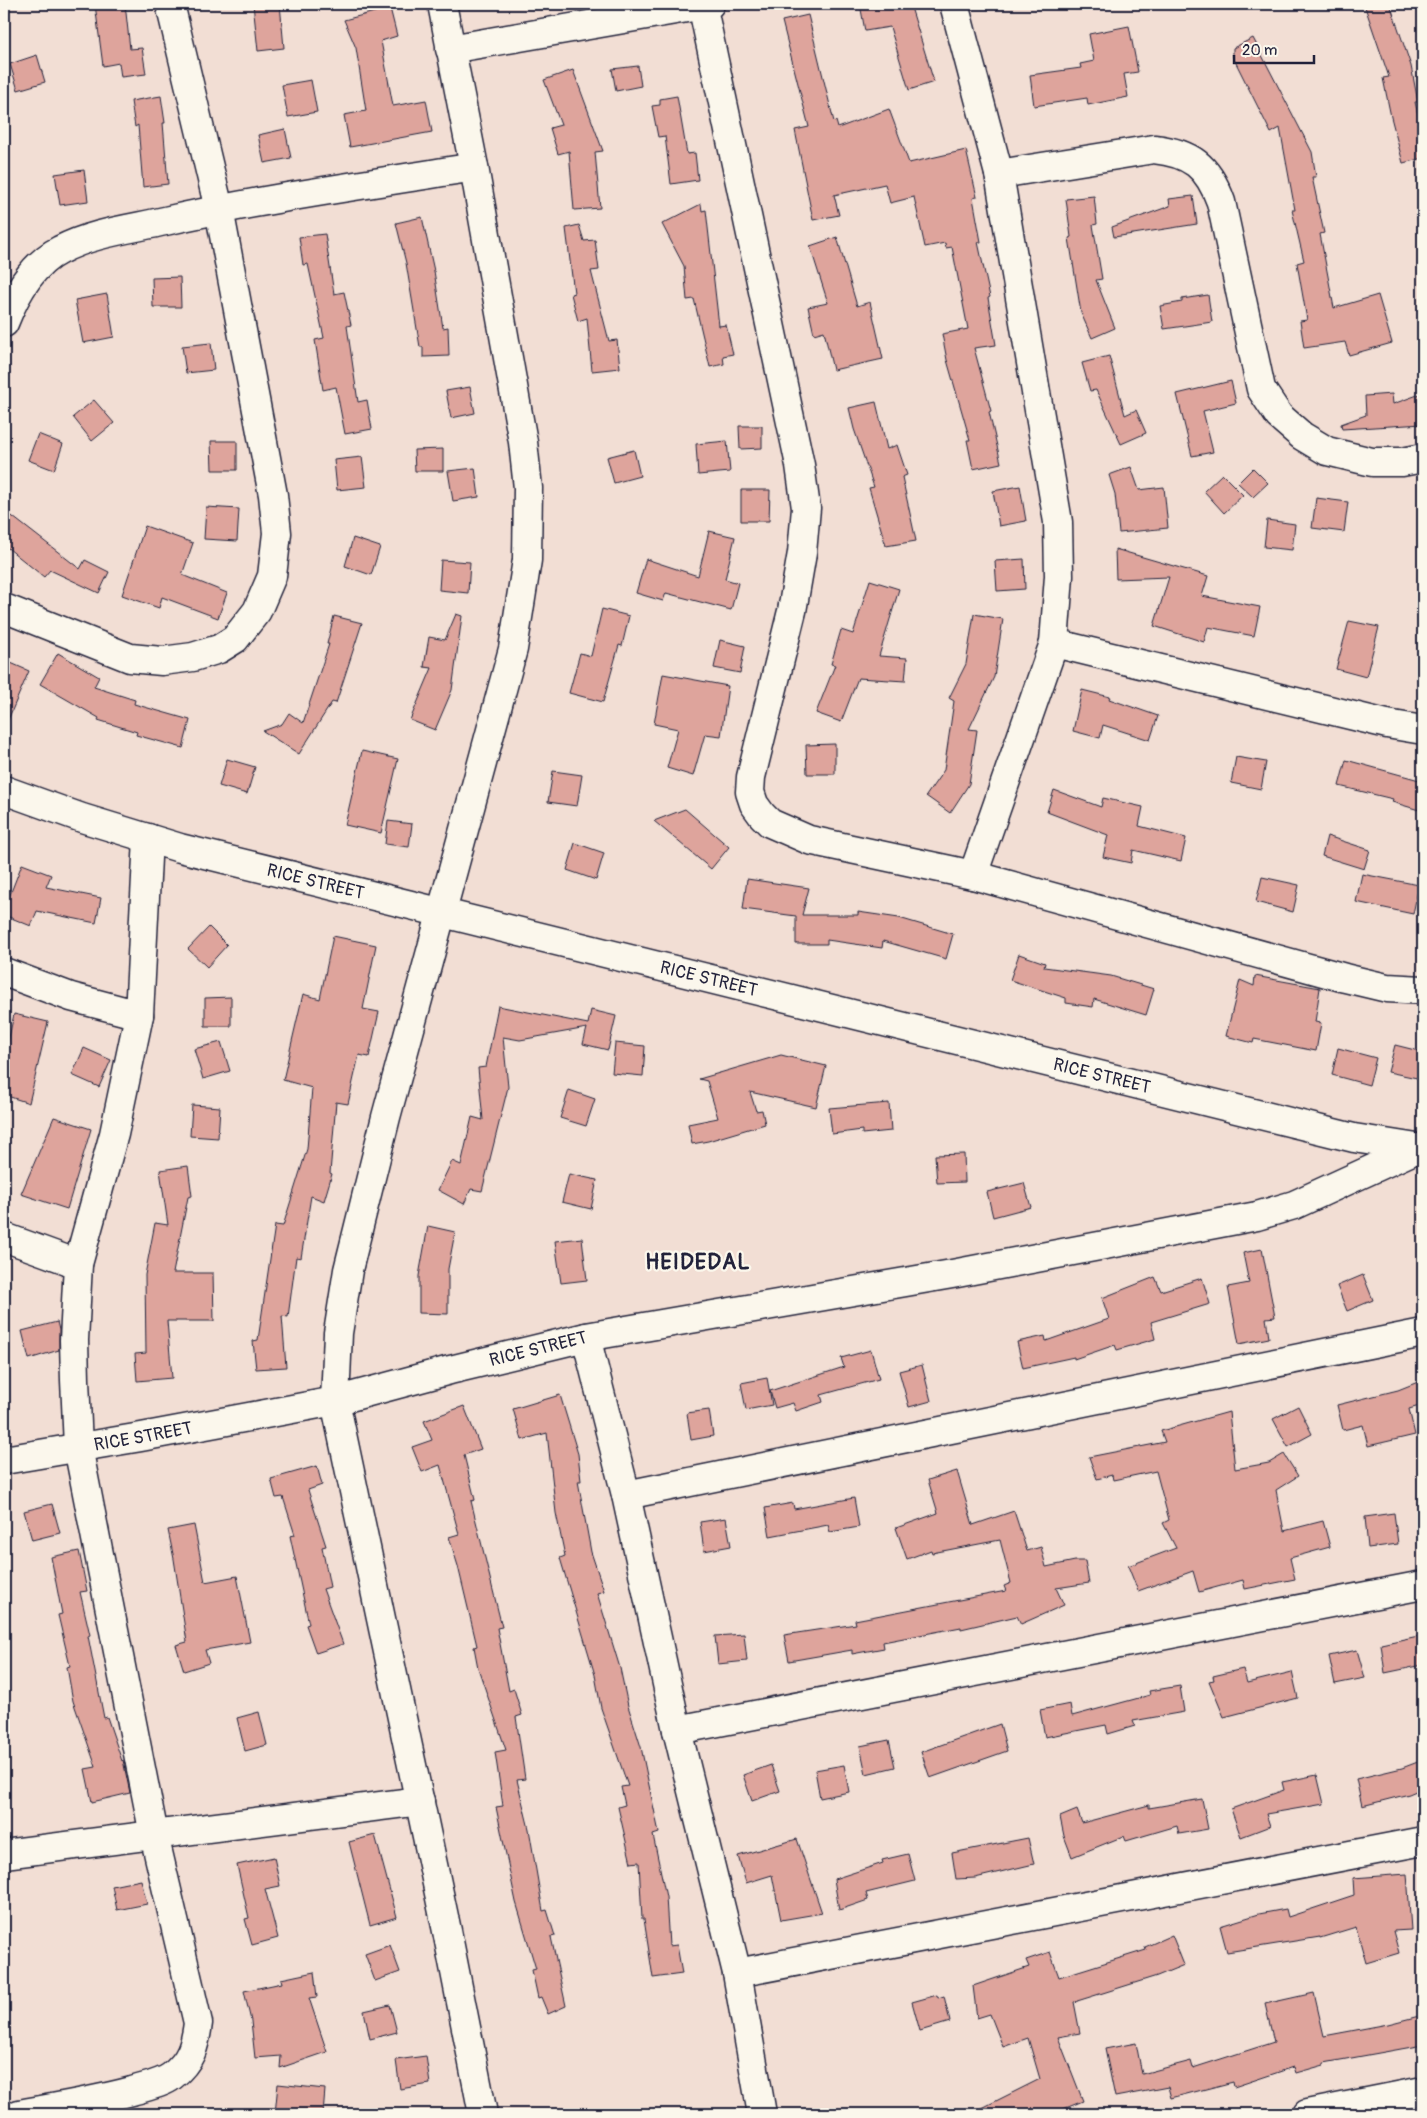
<svg xmlns="http://www.w3.org/2000/svg" width="1427" height="2118" font-family="Pangolin,sans-serif">
	<rect width="100%" height="100%" fill="#f2ded4"/>
	<filter id="ink" filterUnits="userSpaceOnUse"><feTurbulence type="fractalNoise" baseFrequency=".02" numOctaves="2"/><feDisplacementMap in="SourceGraphic" scale="10" xChannelSelector="R" yChannelSelector="G"/><feConvolveMatrix kernelMatrix="1 2 1 2 8 2 1 2 1" color-interpolation-filters="sRGB"/></filter>
	<g filter="url(#ink)">
		<path fill="#dea49c" stroke="#22223b" d="M95,4H125L130,49L142,48L146,74L121,77L119,63L103,66Z
			M253,4H280L284,48L258,51Z
			M860,4H910L934,82L909,90L890,27L865,31Z
			M1364,4H1390L1411,66L1418,102H1415L1423,136V158L1403,163L1391,117L1383,78L1389,77Z
			M390,8L397,36L381,41L393,106L426,100L432,132L350,147L344,115L366,111L356,48L344,20Z
			M808,15L834,122L836,121L838,128L889,109L909,163L966,150L977,197L973,198L981,242H978L990,297L988,298L996,345L974,348L991,411L989,412L1001,463L973,469L967,440H970L947,360L942,334L968,329L952,247L946,248L945,243L925,247L914,197L890,203L885,184L834,195L839,215L813,220L795,130L809,127L782,21Z
			M1129,26L1138,72L1124,74L1128,97L1088,105L1087,98L1034,106L1030,75L1081,68L1080,64L1094,61L1089,34Z
			M1253,38L1312,152L1316,177H1312L1324,233L1320,234L1334,308L1378,295L1392,343L1349,355L1345,342L1304,348L1300,321L1307,320L1297,263L1304,261L1292,210H1295L1280,128L1271,133L1233,57V48Z
			M37,55L45,82L18,90L10,64Z
			M638,66L641,86L616,91L612,69Z
			M573,70L603,151L595,152L600,208L574,210L569,151L558,154L550,128L561,125L544,80Z
			M311,80L317,112L288,117L282,85Z
			M161,96L165,123H163L168,184L143,187L138,125L135,127L131,101Z
			M677,96L687,154L695,153L698,180L671,184L665,136L658,137L652,106L660,105V99Z
			M285,129L291,158L264,163L258,135Z
			M84,170L88,201L60,205L55,174Z
			M1094,196L1097,224L1093,225L1102,279L1096,280L1115,328L1092,338L1081,313L1069,238L1071,237L1066,199Z
			M1193,196L1197,224L1114,237L1112,227L1170,206L1169,199Z
			M701,204L702,211L706,210L719,326L726,325L733,354L723,356L724,364L710,367L694,299L687,300L684,266L662,224Z
			M422,217L434,271L443,328L448,327L449,356L423,357V347H420L406,263L396,223Z
			M579,225L584,241L595,240L599,270L591,271L609,341L617,340L620,368L592,371L587,318L578,321L571,294L574,293L566,228Z
			M325,234L334,294L344,292L351,325L347,326L358,402L367,400L372,429L345,434L336,387L323,390L315,340L324,338L323,333L308,264L303,265L299,237Z
			M837,237L857,306L870,302L883,359L833,370L824,331L814,334L808,307L828,303L810,246Z
			M180,277L181,307H153L152,278Z
			M107,294L114,337L83,343L75,300Z
			M1208,295L1212,322L1164,329L1160,306L1182,302V299Z
			M211,343L214,370L186,373L182,346Z
			M1109,356L1125,415L1136,410L1146,433L1121,444L1096,390L1090,391L1082,363Z
			M1231,381L1236,403L1203,411L1213,452L1192,456L1177,394Z
			M470,387L475,413L451,418L446,391Z
			M1423,393V424L1342,429L1341,424L1366,415L1365,396L1392,394L1393,404Z
			M94,400L114,423L92,441L73,417Z
			M876,402L887,449L897,445L907,475L902,477L916,541L886,546L869,488L874,487L854,429L849,408Z
			M739,426H762V448L740,449Z
			M38,434L63,444L54,470L28,460Z
			M211,441H237V470H212Z
			M727,441L730,472L698,475L696,444Z
			M443,449V471H415L414,450Z
			M634,450L640,476L614,483L607,457Z
			M362,457L366,487L337,490L334,460Z
			M1131,467L1139,490L1164,487L1168,528L1119,533L1115,494L1109,475Z
			M475,468L479,497L453,501L448,471Z
			M1253,468L1268,483L1253,497L1238,483Z
			M1222,474L1243,495L1224,513L1204,491Z
			M1020,486L1026,521L999,526L993,491Z
			M741,490H770L769,521H741Z
			M1316,498L1348,502L1344,532L1312,528Z
			M206,507L239,509L237,541L204,539Z
			M4,510L80,569L85,560L109,572L99,593L50,570L44,577L4,545Z
			M1267,520L1295,524L1292,550L1264,547Z
			M145,526L193,543L182,575L227,593L218,618L162,597L159,608L122,595Z
			M709,531L735,537L725,579L738,583L731,610L666,593L663,601L636,593L646,559L698,576Z
			M353,538L380,547L371,575L345,566Z
			M1115,549L1208,576L1202,596L1260,607L1254,636L1208,627L1204,642L1154,626L1169,577L1116,579Z
			M1024,559L1025,589L997,591L995,561Z
			M441,560L470,562L468,593L439,590Z
			M870,580L899,589L879,656L907,658L905,681L858,678L841,722L816,713L835,665L831,664L841,630L853,634Z
			M602,609L629,616L622,646L619,645L603,702L569,693L580,653L591,656Z
			M456,614L462,616L452,690L435,730L410,720L432,668L424,667L429,637L445,640Z
			M974,614L1003,619L994,677L969,729L977,730L969,784L950,813L926,796L944,770L954,701L949,698L966,664Z
			M334,616L362,623L336,703L332,702L299,754L263,731L282,724L289,713L303,723L329,644H327Z
			M1349,621L1379,627L1366,677L1336,669Z
			M720,640L745,646L740,673L714,668Z
			M58,653L99,677L94,687L135,700L134,704L190,720L183,748L136,735L137,732L98,720L99,718L40,684Z
			M4,660L29,671L4,729Z
			M663,674L728,686L721,736L705,734L693,776L667,768L678,729L654,724Z
			M1082,690L1110,697L1109,699L1158,716L1150,740L1103,725L1100,738L1073,731Z
			M835,744V774H807L806,745Z
			M362,751L398,759L381,833L345,825Z
			M1236,757L1266,762L1261,789L1231,783Z
			M227,759L255,767L247,794L219,786Z
			M1346,760L1423,781V795L1419,810L1392,802L1393,799L1339,786Z
			M553,771L582,775L577,806L548,802Z
			M1054,790L1101,807L1103,798L1143,807L1139,826L1186,838L1181,861L1133,850L1131,863L1103,857L1108,835L1047,812Z
			M685,809L729,847L711,869L654,821Z
			M388,821L412,824L409,847L385,844Z
			M1327,836L1370,850L1364,869L1322,856Z
			M575,843L604,853L596,880L567,870Z
			M22,864L51,875L46,887L101,898L96,923L37,911L31,926L4,915V910Z
			M1362,874L1419,885L1413,914L1356,902Z
			M1262,877L1299,885L1293,912L1256,902Z
			M747,879L809,888L802,915H858V912L899,918L953,934L946,959L883,941L882,948L827,940V944H796V916L743,909Z
			M209,927L227,945L207,967L188,949Z
			M333,936L376,945L363,1009L379,1012L369,1057L359,1055L348,1104L336,1102L330,1173L332,1174L324,1201L311,1196L301,1258L296,1257L288,1317L282,1316L286,1367L256,1369L253,1341L258,1340L275,1225L283,1226L307,1149L312,1088L283,1080L303,994L320,999Z
			M1019,954L1045,963L1044,967L1111,976L1154,989L1146,1015L1094,999L1093,1007L1066,1003V998L1010,980Z
			M1255,976L1320,988L1315,1022L1321,1023L1316,1051L1254,1039L1253,1043L1226,1036L1240,980L1254,986Z
			M231,997V1026H205V998Z
			M498,1006L588,1024L591,1010L616,1016L608,1050L583,1044L587,1028L520,1040L503,1037L508,1087L482,1191L471,1189L464,1204L438,1190L452,1161L461,1165L472,1117L483,1120L478,1068L486,1067Z
			M14,1014L48,1022L29,1103L4,1095V1061Z
			M221,1042L230,1071L203,1079L194,1049Z
			M615,1043L645,1046L643,1076L612,1073Z
			M1395,1045L1423,1052L1417,1078L1388,1072Z
			M84,1048L111,1060L99,1087L72,1075Z
			M1338,1048L1376,1058L1369,1085L1332,1075Z
			M781,1055L826,1066L816,1107L750,1092L756,1111L762,1110L765,1124L708,1141L692,1144L688,1124L718,1118L707,1081L699,1079Z
			M569,1090L595,1099L586,1126L560,1118Z
			M889,1103L891,1131L862,1134V1130L832,1134L829,1108Z
			M192,1105L220,1107L218,1138L190,1136Z
			M54,1117L91,1129L67,1209L21,1194Z
			M964,1154L965,1182L937,1183L935,1155Z
			M188,1166L192,1196L188,1197L173,1273H213L214,1321H167L172,1378L137,1381L135,1354L146,1353L145,1275L155,1223L168,1225L160,1170Z
			M569,1174L597,1180L591,1209L562,1202Z
			M1024,1183L1031,1207L993,1217L987,1192Z
			M428,1226L455,1232L448,1269V1314L419,1313V1276Z
			M582,1238L587,1280L561,1283L555,1241Z
			M1262,1249L1275,1317L1266,1318L1269,1338L1239,1344L1228,1287L1249,1283L1243,1253Z
			M1363,1275L1373,1300L1347,1311L1337,1286Z
			M1155,1277L1161,1291L1202,1278L1210,1304L1151,1322L1155,1339L1117,1350L1115,1345L1074,1359V1357L1023,1368L1017,1342L1045,1336L1046,1341L1109,1319L1102,1298Z
			M57,1322L59,1330V1350L29,1359L22,1331Z
			M871,1350L879,1379L821,1395L823,1402L796,1411L793,1403L775,1408L770,1391L844,1367L841,1358Z
			M922,1365L931,1401L909,1407L899,1371Z
			M767,1378L772,1405L746,1410L741,1383Z
			M1423,1380V1405L1409,1409L1415,1435L1368,1446L1363,1425L1343,1430L1337,1405L1398,1390Z
			M560,1395L578,1454L581,1481H578L591,1552L604,1591L597,1593L620,1668L628,1706L641,1747L659,1833L653,1835L666,1897L669,1946L677,1945L682,1974L653,1978L644,1919H642L639,1862L631,1863L618,1807L625,1805L621,1787L628,1786L601,1708L595,1675L560,1558L565,1556L556,1513L547,1433L522,1440L513,1409Z
			M464,1406L481,1449L464,1455L475,1500L471,1501L502,1627L497,1628L509,1691L514,1689L522,1715L516,1717L525,1779L517,1780L529,1829L543,1911L547,1910L555,1936L551,1937L566,2006L548,2014L541,1997L538,1998L532,1970L536,1969L516,1902L496,1807L503,1806L495,1752L506,1750L478,1668L474,1647L477,1646L458,1566L449,1537L459,1534L440,1465L422,1472L412,1447L432,1440L424,1421Z
			M1298,1406L1312,1434L1288,1447L1273,1419Z
			M709,1410L713,1436L691,1440L687,1413Z
			M1229,1412L1235,1469L1269,1463L1284,1454L1298,1476L1276,1490L1284,1531L1323,1521L1330,1547L1290,1558L1295,1579L1245,1589L1243,1580L1199,1592L1193,1571L1138,1591L1128,1566L1176,1548L1163,1523L1169,1520L1156,1471L1113,1480L1112,1475L1097,1479L1089,1457L1165,1442L1161,1431Z
			M317,1466L322,1485L308,1490L326,1546L322,1547L330,1587L323,1589L343,1644L316,1653L306,1625L309,1624L290,1536L295,1535L283,1497L276,1498L271,1479Z
			M957,1471L973,1525L1014,1511L1027,1551L1041,1547L1046,1567L1075,1561H1085L1089,1583L1056,1588L1064,1605L1021,1624L1017,1616L961,1629V1627L883,1642L884,1648L852,1654V1650L789,1661L784,1635L856,1624L855,1620L1006,1591L1004,1586L1011,1583L1000,1540L932,1553L931,1550L907,1559L896,1528L938,1513L928,1480Z
			M854,1498L859,1527L830,1532L828,1525L770,1536L765,1508L793,1503L794,1509Z
			M52,1504L60,1533L32,1540L24,1511Z
			M1394,1513L1398,1544L1368,1548L1365,1517Z
			M726,1518L731,1546L704,1551L700,1522Z
			M194,1525L205,1582L237,1576L250,1642L205,1650L209,1663L184,1671L176,1645L187,1642L174,1559L168,1530Z
			M79,1551L87,1591L80,1592L90,1635L88,1636L104,1718L107,1717L122,1761L123,1760L130,1793L92,1802L85,1769L96,1767L73,1701L67,1667L70,1666L58,1615L62,1614L51,1557Z
			M744,1634L747,1661L718,1664L715,1636Z
			M1423,1635V1665L1385,1673L1381,1644Z
			M1357,1650L1365,1678L1335,1684L1329,1656Z
			M1243,1669L1247,1683L1292,1672L1298,1698L1224,1717L1209,1681L1214,1680L1213,1676Z
			M1180,1686L1184,1712L1133,1721L1135,1726L1108,1734L1106,1725L1045,1737L1040,1710L1070,1704L1072,1716L1150,1695L1149,1691Z
			M259,1712L267,1745L245,1751L237,1718Z
			M1000,1724L1007,1751L930,1778L921,1752Z
			M889,1740L895,1767L866,1774L860,1746Z
			M1423,1760V1788L1409,1794L1362,1806L1356,1779L1402,1768Z
			M771,1765L780,1791L752,1801L743,1775Z
			M844,1765L849,1792L820,1798L815,1770Z
			M1317,1775L1324,1804L1266,1814L1270,1826L1241,1837L1231,1809L1284,1790L1282,1782Z
			M1202,1799L1208,1829L1179,1834L1177,1826L1126,1841L1124,1836L1072,1857L1064,1836L1060,1817L1077,1810L1082,1823L1149,1805V1808Z
			M375,1835L397,1917L370,1925L349,1842Z
			M1028,1838L1034,1864L975,1878L956,1879L952,1853Z
			M797,1839L822,1913L781,1920L772,1875L746,1883L738,1856Z
			M908,1854L915,1881L866,1893L868,1900L839,1910L834,1879L883,1863L882,1860Z
			M274,1857L280,1886L265,1889L278,1938L252,1945L245,1919L249,1918L237,1865Z
			M1407,1874L1411,1930L1393,1931L1399,1953L1366,1963L1356,1927L1320,1938V1937L1227,1952L1220,1926L1259,1914L1286,1909L1288,1917L1354,1895L1353,1878Z
			M141,1880L147,1904L117,1910L112,1886Z
			M1172,1935L1184,1965L1157,1976L1074,2002L1080,2033L1058,2037L1083,2101L1051,2114H970L1040,2079L1028,2038L1003,2047L990,2014L977,2018L973,1986L1029,1967L1026,1960L1050,1952L1059,1977L1146,1950L1145,1947Z
			M390,1945L400,1972L375,1981L365,1954Z
			M314,1972L317,1997L309,1998L327,2052L280,2068L281,2056L255,2058L251,2021L244,1991L282,1983L281,1979Z
			M1314,1993L1324,2036L1388,2024L1423,2015V2045L1324,2063V2065L1296,2073L1294,2067L1234,2087L1233,2082L1171,2098L1168,2087L1115,2097L1105,2049L1136,2043L1142,2074L1191,2061L1193,2068L1274,2042L1265,2004Z
			M937,1995L938,1998L944,1996L950,2022L920,2031L912,2002Z
			M390,2005L397,2032L370,2039L364,2011Z
			M426,2056L430,2084L400,2089L396,2060Z
			M278,2084L325,2089L323,2114H275Z"/>
		<g fill="none" stroke-linecap="round" stroke-linejoin="round">
			<defs>
				<g id="minor">
					<path d="M442,4L474,167L523,442L528,488L527,560L513,649L386,1117L348,1270L338,1333L335,1401L447,1931L483,2114"/>
					<path d="M702,4L800,465L806,508L802,553L792,611L751,777L750,792L754,804L762,815L770,823L809,840L973,875L1345,978L1387,988L1423,990"/>
					<path d="M954,4L999,174L1058,522L1059,576L1054,643L973,875"/>
					<path d="M450,49L710,4"/>
					<path d="M999,174L1154,149C1191,153 1208,166 1221,202L1261,389L1279,416L1302,436L1327,451L1372,462H1402L1423,458"/>
					<path d="M4,323C15,295 32,264 60,250C92,233 130,229 165,221C267,198 371,184 474,167"/>
					<path d="M4,608L130,658L162,661L193,657L219,649L235,639L257,611L272,576L277,533L273,495L219,209L170,4"/>
					<path d="M1054,643L1387,724L1423,730"/>
					<path id="s1" d="M4,790L82,818L180,848L1354,1138L1423,1149"/>
					<path d="M4,972L71,997L139,1015"/>
					<path d="M4,1237L78,1264"/>
					<path d="M586,1337L626,1495L677,1730L737,1973L762,2114"/>
					<path id="s2" d="M4,1460L141,1437L335,1401L450,1370L586,1337L952,1274L1257,1216L1294,1205L1418,1148"/>
					<path d="M626,1495L1423,1333"/>
					<path d="M677,1730L1423,1585"/>
					<path d="M4,1854L420,1801"/>
					<path d="M737,1973L1423,1841"/>
					<path d="M19,2114C57,2107 95,2101 132,2091C144,2087 162,2084 172,2076C191,2061 195,2046 198,2023L154,1835L78,1447L75,1380L74,1340L78,1264L114,1134L139,1015L148,838"/>
					<path d="M1307,2114L1423,2091"/>
				</g>
			</defs>
			<use href="#minor" stroke="#22223b" stroke-width="31"/>
			<use href="#minor" stroke="#fbf7ec" stroke-width="28"/>
		</g>
	</g>
	<g text-anchor="middle" dominant-baseline="central" stroke-width="4.5" stroke-linejoin="round" paint-order="stroke">
		<g font-size="18" fill="#22223b" stroke="#fbf7ec">
			<text stroke="none"><textPath href="#s1" startOffset="325">RICE STREET</textPath></text>
			<text stroke="none"><textPath href="#s1" startOffset="730">RICE STREET</textPath></text>
			<text stroke="none"><textPath href="#s1" startOffset="1135">RICE STREET</textPath></text>
			<text stroke="none"><textPath href="#s2" startOffset="546">RICE STREET</textPath></text>
			<text stroke="none"><textPath href="#s2" startOffset="141">RICE STREET</textPath></text>
		</g>
		<g font-size="22" font-weight="bold" letter-spacing="1" fill="#22223b" stroke="#fbf7ec">
			<text x="698" y="1262">HEIDEDAL</text>
		</g>
	</g>
	<rect width="1427" height="2118" fill="none" stroke="#fbf7ec" stroke-width="20"/>
	<rect x="10" y="10" width="1407" height="2098" fill="none" stroke="#22223b" stroke-width="2" filter="url(#ink)"/>
	<path d="M1234 55v8h80v-8" fill="none" stroke="#22223b" stroke-width="2.5"/>
	<text x="1242" y="55" font-size="15" fill="#22223b" stroke="#fbf7ec" stroke-width="4" paint-order="stroke">20 m</text>
</svg>
